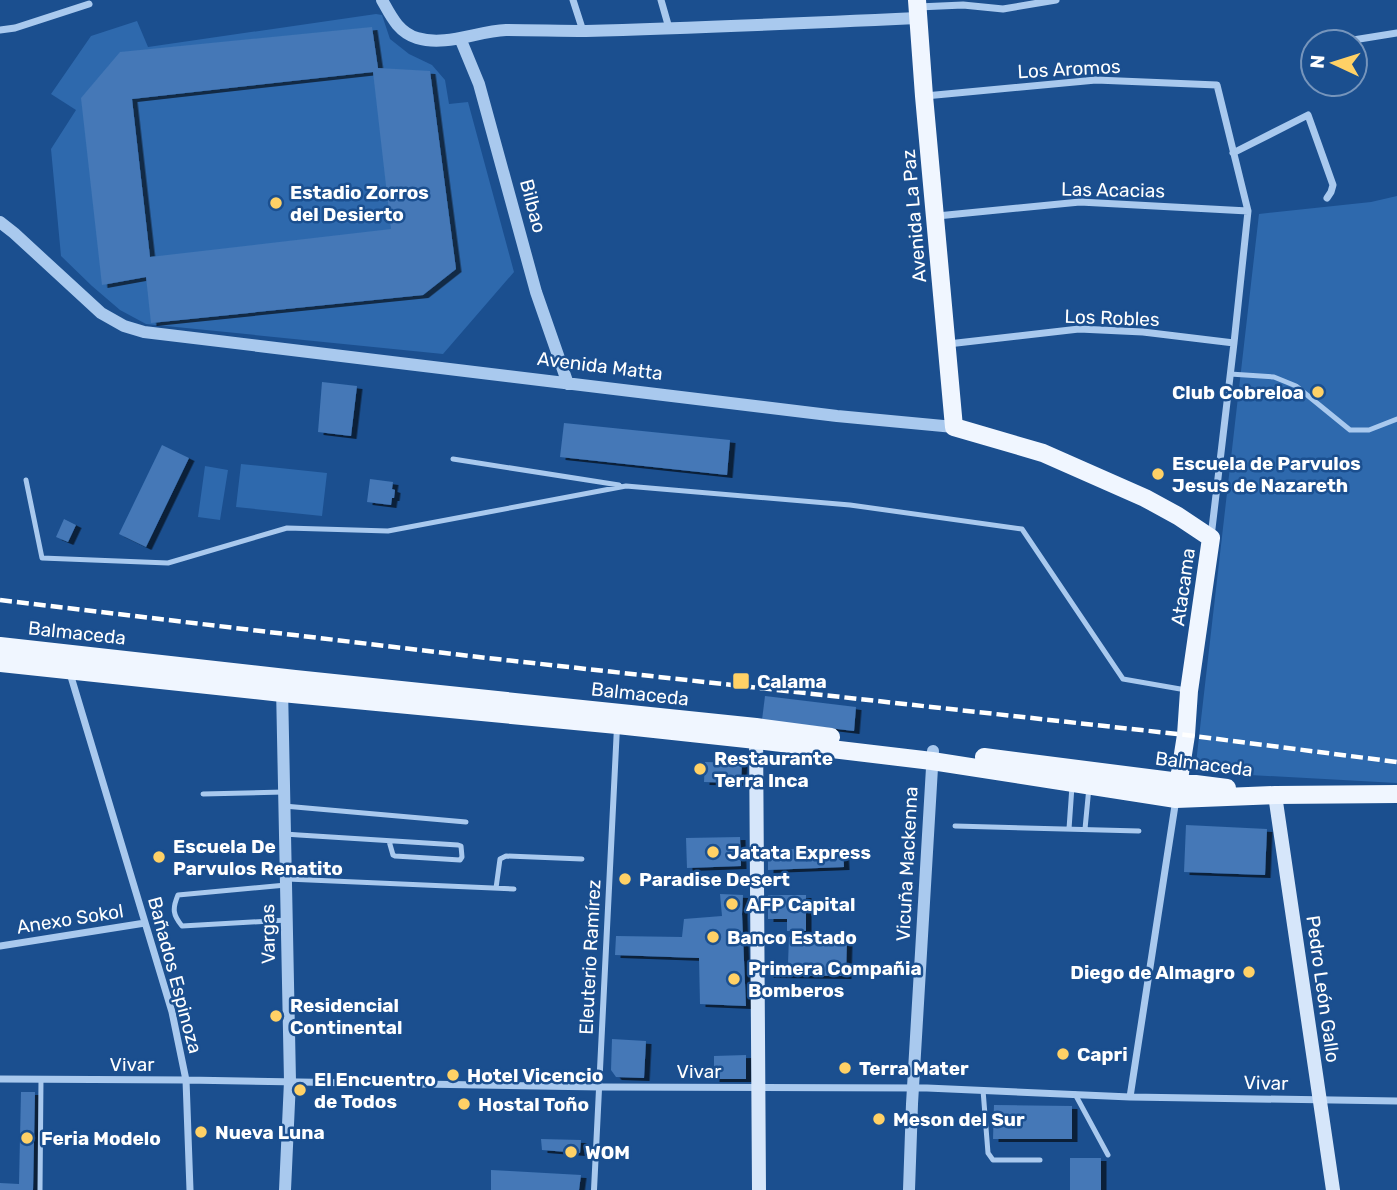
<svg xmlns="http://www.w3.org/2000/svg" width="1397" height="1190" font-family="Rubik,sans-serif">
	<defs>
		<filter id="shadow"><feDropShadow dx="5.5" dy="3" stdDeviation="0" flood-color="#0009"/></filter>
	</defs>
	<rect width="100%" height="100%" fill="#1b4f8f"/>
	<path fill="#2e69ad" d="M376,14L382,15L390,39L409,54L432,65L445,80L449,104L468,102L514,272L443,354L146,324L120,310L92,286L61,256L51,149L76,110L51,94L91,36L137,21L148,47Z
		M1397,196V783L1195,772L1259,214L1371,202Z
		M241,464L327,473L322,516L236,507Z
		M205,466L228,470L220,520L198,517Z"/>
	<path fill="#4478b7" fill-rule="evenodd" filter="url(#shadow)" d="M372,27L378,68L430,71L456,269L423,295L151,323L146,277L102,285L81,98L120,52ZM373,72L391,229L150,257L132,99Z
		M322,382L357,386L351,436L318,432Z
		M564,423L730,440L727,475L560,457Z
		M162,445L189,458L146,547L119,534Z
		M370,479L393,482L392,489L395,490L394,498H392L391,505L367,502Z
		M64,519L76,525L68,542L56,537Z
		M765,696L856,707L854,731L762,720Z
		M705,762L742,763L741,783L704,782Z
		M1186,825L1267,829L1265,875L1184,872Z
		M740,837L741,866L687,868L686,838Z
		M843,847L844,867L768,870V850Z
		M720,894L743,895L742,914L746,1006L700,1004L699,958L615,955L616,936L682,937L684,919L722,916Z
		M768,895H806V931H787V919H768Z
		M789,937L847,938L846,976L768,975L769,963L788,964Z
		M612,1039L646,1041L644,1078L616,1077L611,1070Z
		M746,1055V1079H714V1056Z
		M21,1092H35L33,1190H0V1183L19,1184Z
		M994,1105L1072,1106V1139H993Z
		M541,1139L581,1140L580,1153L542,1150Z
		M1070,1158H1101V1190H1070Z
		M491,1170L581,1175L579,1190H491Z"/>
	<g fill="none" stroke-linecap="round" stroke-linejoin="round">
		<path stroke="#a9c9ee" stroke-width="5" d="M1230,374L1274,377L1296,386L1350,430H1369L1397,419
			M453,459L619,485
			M26,480L42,558L168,563L287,528L388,531L626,486L850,505L1022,529L1123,679L1186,690
			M203,794L284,792
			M284,806L466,822
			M955,826L1139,831
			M1069,829L1072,786
			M1085,829L1089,787
			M285,834L299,835L458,845L461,846L462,857L460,860L395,856L393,855L389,841
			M287,879L514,889
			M286,885L178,895C172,909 173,915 182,926L287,920
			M496,888L500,859L506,856L582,859
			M983,1090L988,1153L993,1160H1040
			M1075,1094L1108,1155
			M40,1190L41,1079"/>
		<path stroke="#a9c9ee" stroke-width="6" d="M594,1190L617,727"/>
		<path stroke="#a9c9ee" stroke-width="7" d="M573,0L583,31
			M661,0L669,28
			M918,7L963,5L1003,9L1056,0
			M0,30L15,28L89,4
			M1347,41L1397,33
			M925,96L1096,80L1217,85L1248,211L1234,343L1211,537
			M1233,153L1308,115L1333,185L1331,192L1327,198
			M937,216L1080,202L1248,211
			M948,344L1079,329L1143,332L1234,343
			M69,670L172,1012L186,1080L190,1190
			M0,946L145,923
			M0,1079L186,1080L599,1087L927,1088L1130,1097L1397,1101
			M1130,1097L1176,799"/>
		<path stroke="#a9c9ee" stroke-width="12" d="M382,0C391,16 398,32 417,38C446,47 477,31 506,30C533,30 560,31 586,31C697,28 807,23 917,18
			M460,38L479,84L536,292L568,384
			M0,222L14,233L101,313L124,326L144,332L837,416L954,427
			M282,687L290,1081L285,1190
			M909,1190L912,1104L933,751"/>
		<path stroke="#d6e6fa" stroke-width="14" d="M756,729L759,1190
			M1275,795L1333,1190"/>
		<path stroke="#f0f6ff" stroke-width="18" d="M917,0L924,96L954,427L1043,453L1145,498L1178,516L1211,538L1189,691L1186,735L1177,792
			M0,646L295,679L756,727L831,737
			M0,663L282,693L617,725L756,740L932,761L1176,799L1275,795L1397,794
			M984,757L1227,788"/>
		<path stroke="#fff" stroke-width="4.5" stroke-dasharray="12 5" stroke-linecap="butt" d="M0,600L487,658L1186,735L1397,762"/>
	</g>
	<g fill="#ffd166" stroke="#1b4f8f" stroke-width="2.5">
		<circle cx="276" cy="203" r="7"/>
		<circle cx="1318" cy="392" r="7"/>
		<circle cx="1158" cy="474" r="7"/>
		<rect x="732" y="672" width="18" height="18" rx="3.5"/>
		<circle cx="700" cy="769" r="7"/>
		<circle cx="713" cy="852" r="7"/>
		<circle cx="159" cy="857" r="7"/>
		<circle cx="625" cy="879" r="7"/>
		<circle cx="732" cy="904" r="7"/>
		<circle cx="713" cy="937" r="7"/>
		<circle cx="1249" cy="972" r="7"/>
		<circle cx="734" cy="979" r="7"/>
		<circle cx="276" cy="1016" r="7"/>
		<circle cx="1063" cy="1054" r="7"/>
		<circle cx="845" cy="1068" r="7"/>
		<circle cx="453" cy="1075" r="7"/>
		<circle cx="300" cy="1090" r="7"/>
		<circle cx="464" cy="1104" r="7"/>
		<circle cx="879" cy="1119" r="7"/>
		<circle cx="201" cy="1132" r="7"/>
		<circle cx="27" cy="1138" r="7"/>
		<circle cx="571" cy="1152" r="7"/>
	</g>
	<g text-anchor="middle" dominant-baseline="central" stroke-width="5" stroke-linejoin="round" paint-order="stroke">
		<g font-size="19" fill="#fff" stroke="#1b4f8f">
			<text transform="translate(1069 69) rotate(-3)">Los Aromos</text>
			<text transform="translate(1113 190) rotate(1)">Las Acacias</text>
			<text transform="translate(533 206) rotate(75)">Bilbao</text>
			<text transform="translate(914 216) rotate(-95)">Avenida La Paz</text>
			<text transform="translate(1112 318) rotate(2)">Los Robles</text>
			<text transform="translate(600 366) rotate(7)">Avenida Matta</text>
			<text transform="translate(1183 587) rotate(-82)">Atacama</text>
			<text transform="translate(77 633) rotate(6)">Balmaceda</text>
			<text transform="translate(640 694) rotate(6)">Balmaceda</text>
			<text transform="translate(1204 764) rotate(7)">Balmaceda</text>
			<text transform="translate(907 864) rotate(-87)">Vicuña Mackenna</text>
			<text transform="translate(70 919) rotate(-9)">Anexo Sokol</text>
			<text transform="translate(268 934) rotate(-91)">Vargas</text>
			<text transform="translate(590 957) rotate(-87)">Eleuterio Ramírez</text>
			<text transform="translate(175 975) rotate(75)">Bañados Espinoza</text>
			<text transform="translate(1323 989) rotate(82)">Pedro León Gallo</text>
			<text x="132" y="1064">Vivar</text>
			<text x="699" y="1071">Vivar</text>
			<text transform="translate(1266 1083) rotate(1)">Vivar</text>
		</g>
		<g font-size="19" font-weight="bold" fill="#fff" stroke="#1b4f8f" text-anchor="start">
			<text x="290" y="192">Estadio Zorros<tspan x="290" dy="22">del Desierto</tspan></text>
			<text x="1304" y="392" text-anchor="end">Club Cobreloa</text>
			<text x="1172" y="463">Escuela de Parvulos<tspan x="1172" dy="22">Jesus de Nazareth</tspan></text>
			<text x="757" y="681">Calama</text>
			<text x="714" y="758">Restaurante<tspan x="714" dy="22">Terra Inca</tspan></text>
			<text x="173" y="846">Escuela De<tspan x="173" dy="22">Parvulos Renatito</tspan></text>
			<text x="727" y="852">Jatata Express</text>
			<text x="639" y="879">Paradise Desert</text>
			<text x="746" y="904">AFP Capital</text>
			<text x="727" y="937">Banco Estado</text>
			<text x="748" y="968">Primera Compañia<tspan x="748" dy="22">Bomberos</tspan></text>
			<text x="1235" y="972" text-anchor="end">Diego de Almagro</text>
			<text x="290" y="1005">Residencial<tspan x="290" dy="22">Continental</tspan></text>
			<text x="1077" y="1054">Capri</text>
			<text x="859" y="1068">Terra Mater</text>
			<text x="467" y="1075">Hotel Vicencio</text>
			<text x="314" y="1079">El Encuentro<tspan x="314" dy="22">de Todos</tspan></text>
			<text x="478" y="1104">Hostal Toño</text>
			<text x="893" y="1119">Meson del Sur</text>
			<text x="215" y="1132">Nueva Luna</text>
			<text x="41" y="1138">Feria Modelo</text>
			<text x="585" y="1152">WOM</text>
		</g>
	</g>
	<g transform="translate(1334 63) rotate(274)"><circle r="33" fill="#1b4f8f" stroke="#7695bc" stroke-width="2"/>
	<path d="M0-5L12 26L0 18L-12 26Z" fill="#ffd166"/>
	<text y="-10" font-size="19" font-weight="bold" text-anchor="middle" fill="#ffffff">N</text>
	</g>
</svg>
